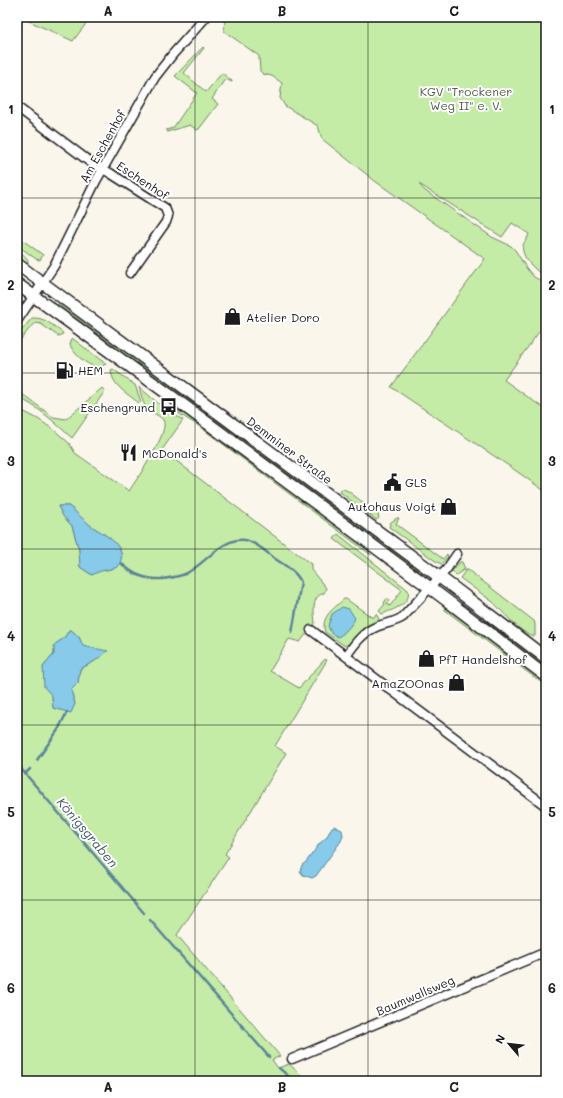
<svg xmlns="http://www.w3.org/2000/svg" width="563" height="1098" font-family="Mali,sans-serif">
	<rect width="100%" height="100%" fill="#faf6ec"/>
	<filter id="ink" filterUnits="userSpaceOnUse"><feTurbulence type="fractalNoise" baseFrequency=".025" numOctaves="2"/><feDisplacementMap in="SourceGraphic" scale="8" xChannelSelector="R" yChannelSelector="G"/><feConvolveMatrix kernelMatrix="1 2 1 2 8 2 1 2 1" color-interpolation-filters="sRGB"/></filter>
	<g filter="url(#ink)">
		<path fill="#c5eca7" stroke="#708462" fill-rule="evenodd" d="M20,17H91L73,41Z
			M225,17H546V278C537,271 520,258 523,245C524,242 528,238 529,234L512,223L502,237L419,184L424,190L492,237L511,246L515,250L527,269L534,277L546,284V322L504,380L546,410V492L512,468L391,387L485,259L375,181L322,139L318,126L285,106L280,98L282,83L272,76L263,74L260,71L259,56L224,31Z
			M203,47L204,48L184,73L206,92L222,73L232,81V82L225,79L212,99L218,104L199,129L197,130L190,125L167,132L166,130L173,128L197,93L175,76Z
			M17,236L43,255L40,260L36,259L17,245Z
			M17,250C22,254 29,257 28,264L17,258Z
			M58,304L112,344L133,355L422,572L421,574L389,549L366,536L130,359L101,340L56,307Z
			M32,318C45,317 53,326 63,333L62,335L58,336L41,324L36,323L30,328L17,344V336Z
			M72,338L106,364C103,365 100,367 97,367C86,365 74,354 70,345Z
			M113,369L135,385L141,402L139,403C128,394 112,386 111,370Z
			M139,387L166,410L183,420L162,450L311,564V570L326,588L324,593C311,596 314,613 315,623L300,642L289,639L270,671L299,688L325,659L327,660L275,746L286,753L225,854L229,857L177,935L280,1056L272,1060L278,1068L289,1064L308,1081H17V408L38,419L54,430L69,443L75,453L129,491C136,480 171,431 163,420C160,416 153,413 148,410C143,405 141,394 139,387ZM58,506H69C76,512 82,519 90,525C104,535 116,538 122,557L111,569L99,571L92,575L80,567L79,550L72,526L63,516ZM70,629L79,637L83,646L95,661L80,669L78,683L71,690L75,704L53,708L52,696L43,667L54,654V645L64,638Z
			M102,388L105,391L72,438C55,423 38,406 17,397V392L22,394L53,417L66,419Z
			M172,408L191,417L354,539L366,548L371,555L199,426L171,409Z
			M343,489L348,491L378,514L379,518L376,520L375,519L340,492V490Z
			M397,518H399L396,524L443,559L447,554L448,557L441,564L434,560L389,527L391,522Z
			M338,534L408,590C412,604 392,610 382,614L379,611L385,604L384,603L387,598L389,600L387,604L390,606L402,590L334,539Z
			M460,562H462L465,569L456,575L452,571Z
			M466,570H468L534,621L535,624V636C525,638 501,610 493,602C482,594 471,586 460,578Z
			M450,597L478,617L492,625L546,665V671Z
			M344,599H346L373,618L376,614L380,621C372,624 366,627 360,633C355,637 352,643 345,646L325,632C320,616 335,608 344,599ZM330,619L352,624L347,628L343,634L329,623Z
			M444,607L546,683V686L445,610Z"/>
		<path fill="#87cae9" stroke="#5c8497" d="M58,506H69C76,512 83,519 90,525C104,535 131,546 118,567C109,570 100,570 92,575L80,567L79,550L72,526L63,516Z
			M342,607L349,609L355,618C354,623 343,635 338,637L331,633L328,626L332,614Z
			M70,629L79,637L83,646L108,651L95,661L80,669L78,683L71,690L75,704L71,713L53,708L52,696L44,687L43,667L54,654V645L64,638Z
			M334,826L342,830L343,835L341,841L316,876L312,878L303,875L300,871L302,865L306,862L320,843L326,838L332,827Z"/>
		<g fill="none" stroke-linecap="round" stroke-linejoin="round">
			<path stroke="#5c8497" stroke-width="2.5" d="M121,563C132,574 145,580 162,579C169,578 178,577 185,574C205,565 221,537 245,540C256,542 266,552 274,558C284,565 296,571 301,582L292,633
				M37,760L58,730L67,712
				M17,764L144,913
				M25,774L30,769
				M150,920L269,1057
				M279,1068L294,1081"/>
			<defs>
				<path id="minor" d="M17,107L90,162L110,173L165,208L168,216L166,222L130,273
					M17,321L54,266L96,181L155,77L173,54L206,17
					M311,630L546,806
					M346,656C354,645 363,632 376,627C385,623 394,623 403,617L446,570L457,554
					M292,1059L546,952"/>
				<path id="secondary" d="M17,264L453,587L546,658
					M17,284L175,399L445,599L546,676"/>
			</defs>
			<use href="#minor" stroke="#1c1c1c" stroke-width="11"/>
			<use href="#secondary" stroke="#1c1c1c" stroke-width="14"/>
			<use href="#minor" stroke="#fff" stroke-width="8"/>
			<use href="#secondary" stroke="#fff" stroke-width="11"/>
		</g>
	</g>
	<path fill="none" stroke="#1c1c1c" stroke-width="1" stroke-opacity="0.55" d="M195,17V1081M368,17V1081M17,198H546M17,373H546M17,549H546M17,725H546M17,900H546"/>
	<defs>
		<symbol id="shop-bare" viewBox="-9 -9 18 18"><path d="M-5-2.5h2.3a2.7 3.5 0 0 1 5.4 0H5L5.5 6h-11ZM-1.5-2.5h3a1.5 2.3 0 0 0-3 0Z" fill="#1c1c1c" stroke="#fff" stroke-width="2.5" paint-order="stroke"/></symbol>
		<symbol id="fuel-bare" viewBox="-9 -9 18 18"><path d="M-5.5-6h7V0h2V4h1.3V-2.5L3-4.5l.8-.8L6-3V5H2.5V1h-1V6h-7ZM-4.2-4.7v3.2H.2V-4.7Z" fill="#1c1c1c" stroke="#fff" stroke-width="2.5" paint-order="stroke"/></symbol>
		<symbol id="bus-bare" viewBox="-9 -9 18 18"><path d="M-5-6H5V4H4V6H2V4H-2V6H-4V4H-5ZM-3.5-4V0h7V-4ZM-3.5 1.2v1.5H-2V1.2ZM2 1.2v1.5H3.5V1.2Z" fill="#1c1c1c" stroke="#fff" stroke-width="2.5" paint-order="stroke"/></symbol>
		<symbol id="restaurant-bare" viewBox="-9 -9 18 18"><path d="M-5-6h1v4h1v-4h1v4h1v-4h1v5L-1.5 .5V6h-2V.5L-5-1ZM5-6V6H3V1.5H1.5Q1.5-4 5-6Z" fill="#1c1c1c" stroke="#fff" stroke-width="2.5" paint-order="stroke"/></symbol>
		<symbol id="civic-bare" viewBox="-9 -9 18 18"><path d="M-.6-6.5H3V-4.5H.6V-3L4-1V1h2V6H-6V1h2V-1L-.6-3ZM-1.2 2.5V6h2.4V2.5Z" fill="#1c1c1c" stroke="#fff" stroke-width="2.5" paint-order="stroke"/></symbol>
	</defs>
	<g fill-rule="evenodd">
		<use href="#shop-bare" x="220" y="304" width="25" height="25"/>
		<use href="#fuel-bare" x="52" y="358" width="25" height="25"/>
		<use href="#bus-bare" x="156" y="394" width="25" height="25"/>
		<use href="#restaurant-bare" x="116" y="440" width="25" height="25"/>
		<use href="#civic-bare" x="380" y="470" width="25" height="25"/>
		<use href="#shop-bare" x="436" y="494" width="25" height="25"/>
		<use href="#shop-bare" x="414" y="646" width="25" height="25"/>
		<use href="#shop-bare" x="444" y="670" width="25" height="25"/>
	</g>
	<g text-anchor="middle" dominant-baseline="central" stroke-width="4" stroke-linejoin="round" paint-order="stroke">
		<g font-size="12" fill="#4f5a46" stroke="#fff">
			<text x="466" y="91">KGV "Trockener<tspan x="466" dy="14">Weg II" e. V.</tspan></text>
		</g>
		<g font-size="12" fill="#1c1c1c" stroke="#fff">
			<text transform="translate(102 146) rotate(-61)">Am Eschenhof</text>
			<text transform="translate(143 180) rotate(33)">Eschenhof</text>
			<text transform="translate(290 450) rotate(37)">Demminer Straße</text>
			<text transform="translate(415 995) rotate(-23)">Baumwallsweg</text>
		</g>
		<g font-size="12" fill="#1c1c1c" stroke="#fff" text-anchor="start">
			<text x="246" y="317">Atelier Doro</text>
			<text x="78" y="370">HEM</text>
			<text x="155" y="407" text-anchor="end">Eschengrund</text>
			<text x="142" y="453">McDonald's</text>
			<text x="405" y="482">GLS</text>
			<text x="436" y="506" text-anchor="end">Autohaus Voigt</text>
			<text x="439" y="659">PfT Handelshof</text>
			<text x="444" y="683" text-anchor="end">AmaZOOnas</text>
		</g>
		<g font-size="13" font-style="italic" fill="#415964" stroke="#fff">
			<text transform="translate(88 832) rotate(50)">Königsgraben</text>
		</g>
	</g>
	<rect width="563" height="1098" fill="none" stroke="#fff" stroke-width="44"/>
	<g transform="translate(509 1044) rotate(298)" stroke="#ffffff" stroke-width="3" paint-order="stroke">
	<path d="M0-3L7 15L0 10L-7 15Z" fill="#1c1c1c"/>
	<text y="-6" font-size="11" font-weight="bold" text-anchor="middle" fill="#1c1c1c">N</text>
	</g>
	<rect x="22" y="22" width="519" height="1054" fill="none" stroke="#1c1c1c" stroke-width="1.5"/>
	<g font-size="13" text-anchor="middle" font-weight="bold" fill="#1c1c1c">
		<text x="108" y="16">A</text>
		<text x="282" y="16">B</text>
		<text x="454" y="16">C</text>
		<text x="11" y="114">1</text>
		<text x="552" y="114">1</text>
		<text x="11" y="290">2</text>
		<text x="552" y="290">2</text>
		<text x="11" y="466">3</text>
		<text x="552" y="466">3</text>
		<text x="11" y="641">4</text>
		<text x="552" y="641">4</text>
		<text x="11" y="817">5</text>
		<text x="552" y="817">5</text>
		<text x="11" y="993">6</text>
		<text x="552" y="993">6</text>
		<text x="108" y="1092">A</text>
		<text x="282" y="1092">B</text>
		<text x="454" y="1092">C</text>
	</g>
</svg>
